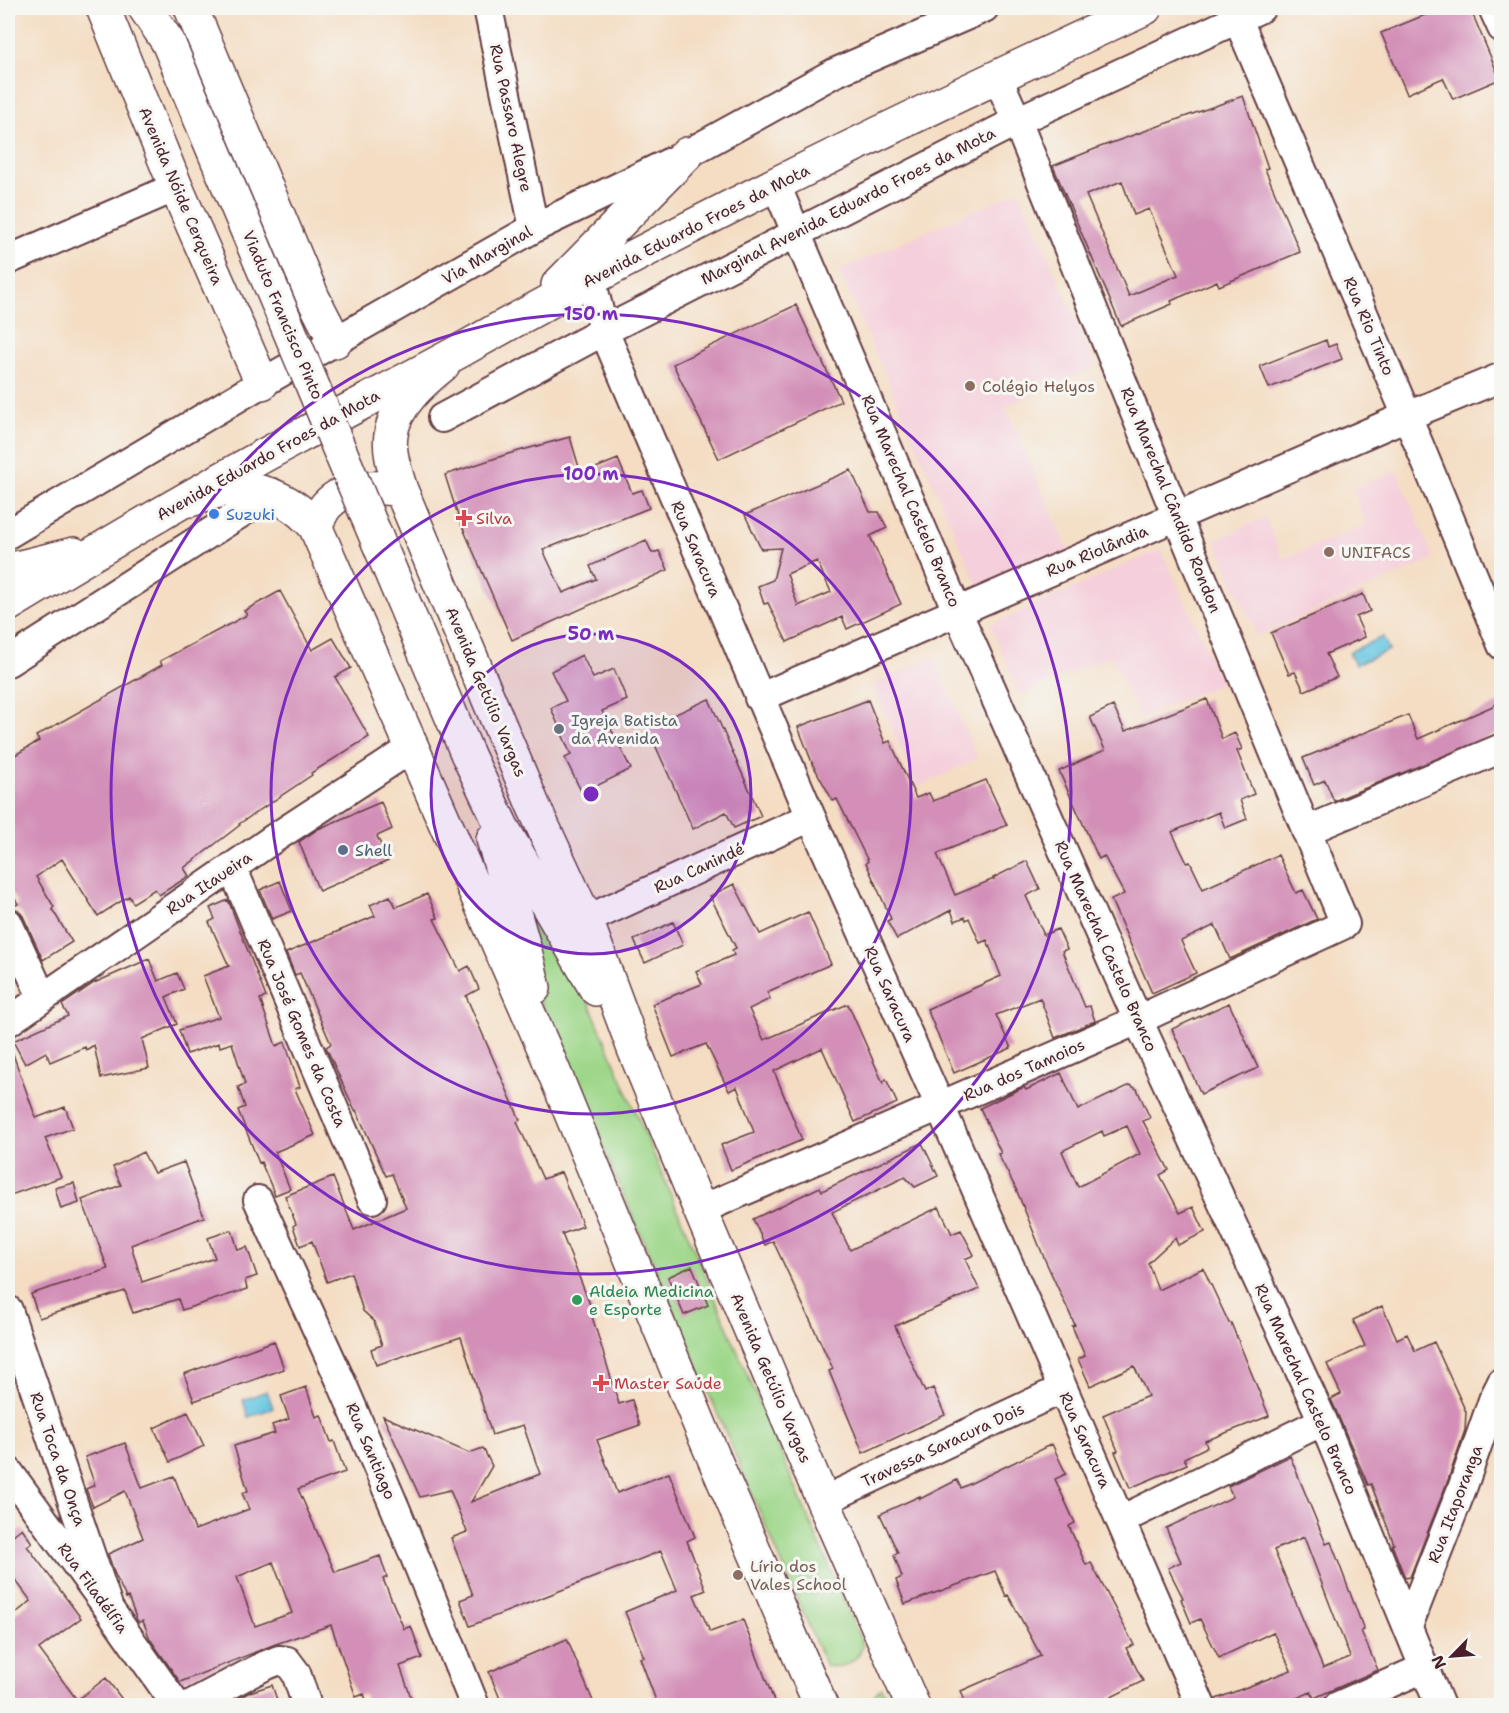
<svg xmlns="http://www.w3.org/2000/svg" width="1509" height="1713" font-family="'Shantell Sans',sans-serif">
	<rect width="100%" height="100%" fill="#f6f6f2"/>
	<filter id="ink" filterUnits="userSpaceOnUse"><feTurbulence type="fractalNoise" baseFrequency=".0167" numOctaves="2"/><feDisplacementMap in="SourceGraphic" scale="12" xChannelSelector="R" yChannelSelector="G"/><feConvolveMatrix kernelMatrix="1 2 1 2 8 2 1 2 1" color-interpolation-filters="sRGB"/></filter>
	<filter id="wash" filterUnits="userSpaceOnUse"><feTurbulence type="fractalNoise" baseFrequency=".008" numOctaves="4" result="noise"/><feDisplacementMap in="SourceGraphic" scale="24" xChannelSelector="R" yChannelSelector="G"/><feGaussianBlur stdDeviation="1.35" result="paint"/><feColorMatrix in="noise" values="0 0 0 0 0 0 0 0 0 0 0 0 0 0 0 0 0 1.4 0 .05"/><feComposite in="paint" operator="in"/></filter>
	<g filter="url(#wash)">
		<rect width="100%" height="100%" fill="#f4ddc3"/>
		<path fill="#f5cfdb" d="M1019,191L1096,366L1005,406L1070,554L981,593L839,270Z
			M1397,471L1434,559L1257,636L1215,540L1265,517L1283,559L1366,525L1353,488Z
			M1161,549L1222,683L1139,718L1112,656L1021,695L990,625Z
			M934,656L977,759L918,787L872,685Z"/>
		<path fill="#9ed78a" stroke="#747b5a" stroke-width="1.5" d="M526,902L581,984L863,1646C856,1663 844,1669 826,1666L533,984Z
			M881,1687L889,1705H854L873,1697Z"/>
		<path fill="#62c5e1" stroke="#567286" stroke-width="1.5" d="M1383,637L1389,650L1355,665L1349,652Z
			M267,1391L273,1408L248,1417L243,1400Z"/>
		<g id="blocks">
			<path fill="#d38fb7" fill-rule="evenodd" d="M1442,8H1470L1500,79L1453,99L1443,78L1407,94L1381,33Z
				M1243,96L1268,168L1265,169L1300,252L1219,286L1217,281L1171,301L1172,304L1121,326L1053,166L1100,147ZM1122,181L1134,215L1149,209L1178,275L1129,296L1086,195Z
				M796,305L841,401L719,459L673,364Z
				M1326,340L1328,347L1336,344L1342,359L1269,388L1260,366Z
				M570,437L581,474L618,459L632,493L642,490L649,508L543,550L563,593L596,579L590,566L646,540L652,553L659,551L668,570L512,640L459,519L445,475L508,454Z
				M851,470L870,512H879L887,528L870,536L901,604L847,629L842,617L787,642L768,603L764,604L758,586L773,580L781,548L761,549L745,515ZM817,561L831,592L798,606L787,574Z
				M280,591L312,650L333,638L351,668L335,677L369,737L311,773L312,775L239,824L240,825L184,868L189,876L159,895L155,889L133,903L129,896L98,916L62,859L36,877L54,907L52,909L72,942L43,960L23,916L18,910L12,907L18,904L8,888V759L39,741L36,736L162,665L160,661L247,615L244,611Z
				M1363,594L1370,611L1356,617L1365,637L1326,654L1337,677L1304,691L1295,672L1289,674L1271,633Z
				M582,655L593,678L614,669L627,700L602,711L631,769L582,793L565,758L571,755L551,708L566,701L551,671Z
				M709,699L761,816L734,828L726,812L693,829L647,727Z
				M1207,699L1222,739L1235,733L1242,749L1237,751L1254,794L1240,800L1247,819L1225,828L1219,812L1172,832L1187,863L1190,862L1203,889L1278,855L1296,893L1303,890L1317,919L1230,959L1215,925L1181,941L1196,973L1152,993L1111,900L1124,894L1104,856L1099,859L1059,771L1105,750L1090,717L1113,706L1125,731Z
				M868,700L885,743L890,741L916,798L929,793L933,801L986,780L1007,825L937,854L955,895L994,879L993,878L1027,861L1040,889L1026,896L1044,935L1058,929L1067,949L1062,951L1085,1007L1090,1006L1095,1021L1055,1038L1040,998L996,1015L1011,1048L954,1073L927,1009L1001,976L987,940L980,943L969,918L966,920L965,917L955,921L951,910L897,939L887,921L891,919L866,863L868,861L837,799L833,801L813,765L798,727Z
				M1502,702V732L1334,801L1325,780L1314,785L1303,758L1408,715L1418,739Z
				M381,802L392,829L377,836L388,861L319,891L299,842L318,829Z
				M280,881L292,911L272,919L260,890Z
				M734,884L760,934L808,912L831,964L767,992L770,999L749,1009L764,1040L848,1004L883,1083L886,1079L897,1103L855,1122L822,1048L774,1071L802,1140L731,1170L721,1145L754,1132L737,1087L729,1091L706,1044L673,1057L652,1004L702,984L696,971L734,955L732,950L736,948L710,896Z
				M427,894L438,918L434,919L460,971L469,966L479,989L466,996L520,1120L517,1122L543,1179L561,1172L583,1226L562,1234L593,1312L591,1313L619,1404L632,1400L640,1425L597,1440L617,1493L669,1473L695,1537L687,1541L706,1590L694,1595L710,1632L743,1620L776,1706H658L640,1658L644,1657L625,1612L677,1590L661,1551L470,1626L460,1600L473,1595L451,1538L467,1532L450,1490L420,1497L383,1416L469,1453L483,1448L492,1466L471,1502L540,1474L523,1425L492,1435L461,1337L376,1365L371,1349L382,1345L374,1321L363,1311L351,1273L327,1282L312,1241L300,1246L293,1226L296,1224L285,1196L333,1177L354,1230L406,1208L392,1174L386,1176L356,1110L355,1111L326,1047L331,1044L300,973L295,975L286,953L375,916L370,905L390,896L396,907Z
				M228,900L266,997L260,999L276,1046L285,1042L300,1087L295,1089L315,1135L275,1152L290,1189L275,1195L261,1162L259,1163L238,1110L245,1107L238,1087L245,1084L232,1043L220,1047L219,1043L187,1054L179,1030L219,1017L203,976L229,966L209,922L215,919L210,908Z
				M673,922L683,945L645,963L634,940Z
				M149,959L158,981L177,973L184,989L166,997L177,1024L142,1039L149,1068L101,1078L94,1045L86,1050L85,1047L50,1062L46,1052L25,1064L13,1041L68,1016L62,1005L94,983Z
				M1229,1003L1258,1068L1201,1094L1172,1029Z
				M8,1046H10L36,1118L65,1107L73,1128L45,1138L61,1177L8,1196Z
				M1061,1073L1078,1110L1130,1085L1137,1089L1150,1118L1143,1121L1169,1170L1160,1175L1180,1213L1193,1207L1205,1232L1178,1245L1175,1238L1148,1263L1158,1290L1203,1268L1229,1323H1231L1269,1416L1205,1441L1207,1447L1184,1458L1187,1464L1130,1488L1115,1452L1118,1451L1103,1415L1148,1396L1134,1366L1090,1386L1078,1359L1085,1356L1072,1326L1075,1325L1045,1260L1016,1189L998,1154L1001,1153L980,1108L1024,1087L1026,1090ZM1127,1126L1140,1154L1078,1187L1062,1151L1102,1131L1104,1136Z
				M922,1143L938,1176L915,1187L905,1177L832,1212L850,1250L939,1207L952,1234L961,1230L974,1255L965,1259L979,1289L895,1326L925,1392L933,1388L945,1415L863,1453L829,1371L833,1369L773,1241L765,1245L753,1219L820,1187L822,1191Z
				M143,1152L154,1173L184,1162L204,1217L131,1245L142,1282L215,1258L208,1238L232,1230L238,1250L247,1247L257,1276L245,1280L247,1289L182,1310L178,1299L133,1313L125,1291L39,1318L31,1294L108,1269L82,1200L121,1185L113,1167Z
				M74,1183L79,1203L61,1209L55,1188Z
				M692,1266L708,1305L684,1315L668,1277Z
				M1382,1306L1397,1339L1407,1334L1415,1351L1434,1342L1466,1412L1465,1430L1448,1480L1410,1577L1405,1578L1392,1545L1394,1544L1371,1484L1368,1485L1331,1399L1341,1394L1327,1364L1365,1346L1353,1320Z
				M274,1341L284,1369L194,1401L184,1374Z
				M306,1387L316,1417L321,1415L331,1442L334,1441L345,1472L298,1489L335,1572L380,1556L387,1577L383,1579L404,1629L411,1626L422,1658L400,1666L414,1706H368L364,1694L356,1697L331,1625L273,1645L180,1682L150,1639L143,1621L139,1622L137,1620L128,1597L126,1598L114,1572L108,1554L143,1538L125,1491L93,1507L86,1489L95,1485L85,1457L125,1443L142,1488L174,1476L195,1530L249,1509L242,1493L248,1491L234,1446L275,1433L272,1425L289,1419L281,1396ZM273,1562L292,1613L255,1626L237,1577Z
				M188,1412L204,1446L170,1462L154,1428Z
				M1052,1444L1066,1474L1055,1479L1075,1523L1069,1526L1086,1565L1091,1563L1134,1645L1126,1648L1143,1681L1094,1706H967L961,1691L1041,1656L1008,1595L1006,1596L995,1571L905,1604L896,1580L902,1577L894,1555L898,1553L880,1514L920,1496V1499L957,1480L961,1488Z
				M1290,1456L1326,1544L1331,1542L1364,1630L1361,1631L1378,1670L1314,1698L1311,1692L1278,1706H1217L1216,1699L1291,1670L1273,1632L1219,1658L1200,1619L1191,1623L1181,1599L1183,1598L1168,1568L1181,1562L1166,1528L1233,1497L1228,1486ZM1304,1537L1350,1657L1323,1668L1274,1550Z
				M22,1528L32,1543L27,1546L81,1618L39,1649L77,1700L106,1678L127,1706H8V1619L31,1601L8,1570V1539Z
				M567,1639L595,1706H503L489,1672Z
				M272,1685L279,1706H224L250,1692Z"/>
		</g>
	</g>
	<g filter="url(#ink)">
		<use href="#blocks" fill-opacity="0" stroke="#643c42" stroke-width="1.5"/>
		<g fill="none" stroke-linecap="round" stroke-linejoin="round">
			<defs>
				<path id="minor" d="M488,8L534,228
					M1233,8L1407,416L1502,645
					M1493,8L1502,28
					M776,185L957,611L1138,1020L1323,1421L1440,1706
					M8,260L176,187
					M591,279L604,331L811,817L940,1106L1201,1706
					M442,418L604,331L1017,121L1261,8
					M8,534L262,383L534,228L687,154L834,73L984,8
					M8,662L272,493
					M759,698L1407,416L1502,377
					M1306,831L1502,748
					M232,867L372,1199
					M586,920L811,817
					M8,923L42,997
					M8,1022L273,839L412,748
					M258,1200L343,1386L396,1510L475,1706
					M700,1210L1138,1020L1345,924L1177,517L1017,121L997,76
					M8,1310L109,1609
					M8,1471L109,1609L177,1706
					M823,1501L1062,1389
					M1121,1520L1323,1421
					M1408,1626L1463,1486L1493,1400L1502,1382
					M188,1706L264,1666L279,1660L287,1661L296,1673L307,1706
					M1338,1706L1424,1668"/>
				<path id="major" d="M103,8L176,187L262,383
					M145,8L168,42
					M191,8L313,298L335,341
					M443,365C422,382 394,406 391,435C388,453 396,473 401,490L533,805L586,920L634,1049L700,1210L823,1501L913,1706
					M190,500C201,497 212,492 222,490C259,485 291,499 315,526L547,1055L704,1435L821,1706
					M315,526C319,519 322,510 327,505C345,485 378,486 401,490
					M467,753L502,827L596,989
					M493,839L524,947L534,988"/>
				<path id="highway" d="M558,285L687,154
					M8,570L74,554
					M8,605C103,547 199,490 298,437C351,408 405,381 458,352C681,226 913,115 1145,8"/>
			</defs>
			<use href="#minor" stroke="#643c42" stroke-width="32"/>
			<use href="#major" stroke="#643c42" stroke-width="36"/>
			<use href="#highway" stroke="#643c42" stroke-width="36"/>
			<use href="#minor" stroke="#fff" stroke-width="28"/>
			<use href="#major" stroke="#fff" stroke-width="33"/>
			<use href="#highway" stroke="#fff" stroke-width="33"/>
			<defs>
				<path id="major-bridge" d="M168,42L467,753"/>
			</defs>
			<use href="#major-bridge" stroke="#643c42" stroke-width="36" stroke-linecap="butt"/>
			<use href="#major-bridge" stroke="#fff" stroke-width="33"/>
		</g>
	</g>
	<circle cx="591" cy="794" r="160" fill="#7b2cbf" fill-opacity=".12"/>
	<g fill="none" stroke="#7b2cbf" stroke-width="3">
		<circle cx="591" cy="794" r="160"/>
		<circle cx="591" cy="794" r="320"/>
		<circle cx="591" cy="794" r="480"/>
	</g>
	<g fill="#8d6e63" stroke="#f6f6f2" stroke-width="2">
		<circle cx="970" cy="386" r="6"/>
		<circle cx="1329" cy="552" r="6"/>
		<circle cx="738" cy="1575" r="6"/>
	</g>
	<circle fill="#3f7fe0" stroke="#f6f6f2" stroke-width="2" cx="214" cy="514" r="6"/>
	<g fill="#e0444e" stroke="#f6f6f2" stroke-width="2">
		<path d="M461 509h6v6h6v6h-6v6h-6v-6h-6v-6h6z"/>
		<path d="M598 1374h6v6h6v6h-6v6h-6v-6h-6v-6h6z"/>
	</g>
	<circle fill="#6b7280" stroke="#f6f6f2" stroke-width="2" cx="559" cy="729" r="6"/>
	<circle fill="#5c6f8a" stroke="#f6f6f2" stroke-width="2" cx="343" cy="850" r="6"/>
	<circle fill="#2e9e5b" stroke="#f6f6f2" stroke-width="2" cx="577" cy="1300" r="6"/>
	<g text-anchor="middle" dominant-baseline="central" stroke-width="6" stroke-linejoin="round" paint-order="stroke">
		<g font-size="16" fill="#4a1f2b" stroke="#f6f6f2">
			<text transform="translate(511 118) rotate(78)">Rua Passaro Alegre</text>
			<text transform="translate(181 196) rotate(67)">Avenida Nóide Cerqueira</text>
			<text transform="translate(848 206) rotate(-27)">Marginal Avenida Eduardo Froes da Mota</text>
			<text transform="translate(696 226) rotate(-27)">Avenida Eduardo Froes da Mota</text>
			<text transform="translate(487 255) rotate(-30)">Via Marginal</text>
			<text transform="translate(283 315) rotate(67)">Viaduto Francisco Pinto</text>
			<text transform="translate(1369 326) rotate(67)">Rua Rio Tinto</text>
			<text transform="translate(268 455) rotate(-29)">Avenida Eduardo Froes da Mota</text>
			<text transform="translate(1171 500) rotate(68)">Rua Marechal Cândido Rondon</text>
			<text transform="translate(911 501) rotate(67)">Rua Marechal Castelo Branco</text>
			<text transform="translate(696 549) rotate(67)">Rua Saracura</text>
			<text transform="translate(1097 551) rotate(-23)">Rua Riolândia</text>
			<text transform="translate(486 692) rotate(67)">Avenida Getúlio Vargas</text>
			<text transform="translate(699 868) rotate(-25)">Rua Canindé</text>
			<text transform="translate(209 883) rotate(-34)">Rua Itaueira</text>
			<text transform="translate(1106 946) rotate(66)">Rua Marechal Castelo Branco</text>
			<text transform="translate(890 994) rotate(66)">Rua Saracura</text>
			<text transform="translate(302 1033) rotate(67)">Rua José Gomes da Costa</text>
			<text transform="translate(1024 1070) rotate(-24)">Rua dos Tamoios</text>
			<text transform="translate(771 1378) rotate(67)">Avenida Getúlio Vargas</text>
			<text transform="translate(1306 1389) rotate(66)">Rua Marechal Castelo Branco</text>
			<text transform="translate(1085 1440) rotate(66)">Rua Saracura</text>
			<text transform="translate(943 1445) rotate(-25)">Travessa Saracura Dois</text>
			<text transform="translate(371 1451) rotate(67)">Rua Santiago</text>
			<text transform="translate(58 1459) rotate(71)">Rua Toca da Onça</text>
			<text transform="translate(1455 1504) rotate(-69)">Rua Itaporanga</text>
			<text transform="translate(93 1588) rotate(54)">Rua Filadélfia</text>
		</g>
		<g font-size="16" fill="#785e54" stroke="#f6f6f2" text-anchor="start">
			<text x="982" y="386">Colégio Helyos</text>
			<text x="1341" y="552">UNIFACS</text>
			<text x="750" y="1566">Lírio dos<tspan x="750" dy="18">Vales School</tspan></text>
		</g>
		<g font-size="16" fill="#366cbe" stroke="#f6f6f2" text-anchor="start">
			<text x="226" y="514">Suzuki</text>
		</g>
		<g font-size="16" fill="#be3a42" stroke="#f6f6f2" text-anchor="start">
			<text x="476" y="518">Silva</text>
			<text x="614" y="1383">Master Saúde</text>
		</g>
		<g font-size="16" fill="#5b616d" stroke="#f6f6f2" text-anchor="start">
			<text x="571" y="720">Igreja Batista<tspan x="571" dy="18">da Avenida</tspan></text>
		</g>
		<g font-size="16" fill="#4e5e75" stroke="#f6f6f2" text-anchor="start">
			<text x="355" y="850">Shell</text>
		</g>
		<g font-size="16" fill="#27864d" stroke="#f6f6f2" text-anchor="start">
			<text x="589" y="1291">Aldeia Medicina<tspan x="589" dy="18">e Esporte</tspan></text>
		</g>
	</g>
	<circle cx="591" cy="794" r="9" fill="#7b2cbf" stroke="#f6f6f2" stroke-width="3"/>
	<g font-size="18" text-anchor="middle" font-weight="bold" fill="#7b2cbf" stroke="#f6f6f2" stroke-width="6" stroke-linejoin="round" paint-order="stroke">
		<text x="591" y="320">150 m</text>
		<text x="591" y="480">100 m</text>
		<text x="591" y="640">50 m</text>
	</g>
	<rect width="1509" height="1713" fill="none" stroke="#f6f6f2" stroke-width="30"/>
	<g transform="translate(1452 1656) rotate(245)" stroke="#f6f6f2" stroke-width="4.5" paint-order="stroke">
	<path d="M0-4.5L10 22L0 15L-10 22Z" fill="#4a1f2b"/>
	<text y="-9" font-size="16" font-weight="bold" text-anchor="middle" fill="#4a1f2b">N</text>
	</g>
</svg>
